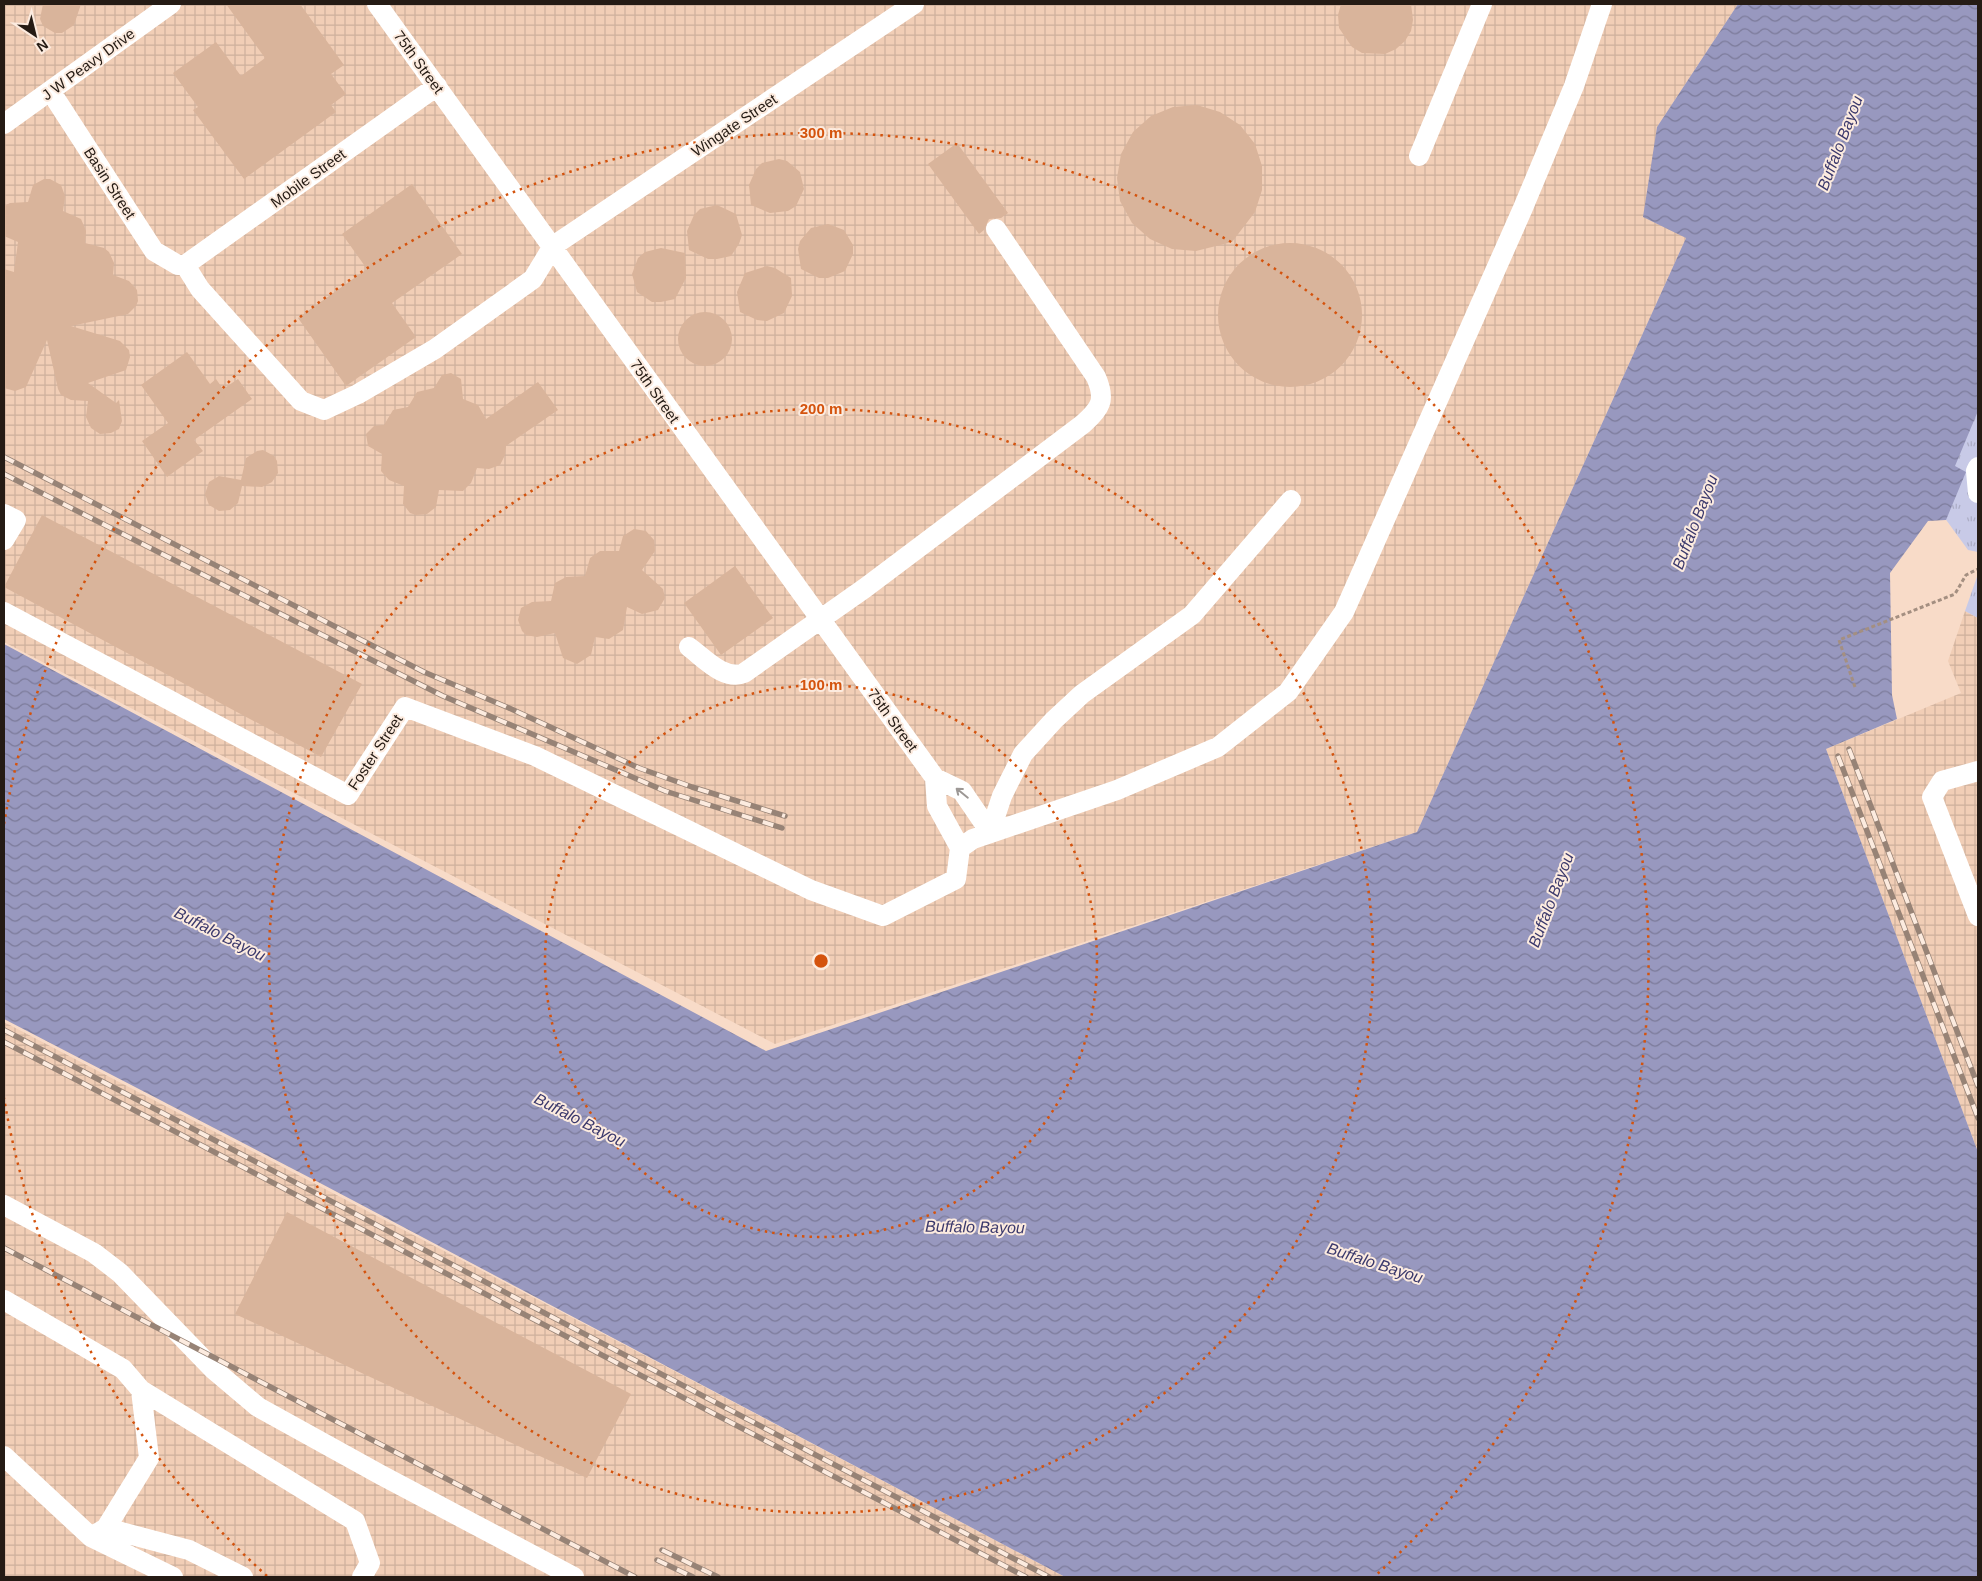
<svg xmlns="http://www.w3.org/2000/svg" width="1982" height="1581" font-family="Helvetica,sans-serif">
	<defs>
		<pattern id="industrial-grid" width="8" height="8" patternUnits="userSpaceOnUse" patternTransform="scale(1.25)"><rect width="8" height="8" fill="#f1ceb6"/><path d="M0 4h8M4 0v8" fill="none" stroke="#ceb09c"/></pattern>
		<pattern id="grass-tufts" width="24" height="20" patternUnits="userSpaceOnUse" patternTransform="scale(1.25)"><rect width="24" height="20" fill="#c8cae7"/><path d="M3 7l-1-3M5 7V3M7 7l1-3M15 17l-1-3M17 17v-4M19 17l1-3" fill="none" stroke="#acadc5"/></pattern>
		<pattern id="water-waves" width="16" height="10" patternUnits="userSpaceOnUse" patternTransform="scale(1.25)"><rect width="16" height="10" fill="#9898bf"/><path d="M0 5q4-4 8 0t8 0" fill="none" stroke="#7c7b9a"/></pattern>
	</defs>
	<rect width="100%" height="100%" fill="#f8dbc8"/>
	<path fill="url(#industrial-grid)" d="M4,4H1738L1657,127L1686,238L1417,832L775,1044L4,642Z
		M1965,611L1978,618V1152L1826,749L1961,693L1948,661Z
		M4,1022L642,1354L1065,1577H4Z"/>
	<path fill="url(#grass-tufts)" d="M1978,251V552L1968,550L1899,455Z
		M1978,574V618L1965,611Z"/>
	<path fill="url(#water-waves)" d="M1738,4H1978V411L1955,466L1966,472L1946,520L1928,521L1890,573L1892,695L1897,719L1826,749L1978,1152V1577H1065L320,1183L4,1019V644L766,1051L1417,832L1686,238L1643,217L1657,127Z"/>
	<path fill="#d9b49b" d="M43,4H81L74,25L62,33H55L43,26L40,19Z
		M226,4H300L344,65L331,74L346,94L331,105L336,112L244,179L193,110L198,107L173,73L216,42L241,76L265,58Z
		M1341,4H1411L1413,20L1411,31L1405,41L1396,49L1385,54L1362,53L1352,47L1339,28L1338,15Z
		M1197,105L1220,112L1240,125L1255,144L1262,166V190L1255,212L1232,242L1196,251L1172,249L1150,239L1132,223L1120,201L1117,178L1121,154L1133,132L1151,116L1173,107Z
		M957,143L1008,213L1001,218L989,219L984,230L979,234L928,164Z
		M779,159L787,161L800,172L804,189L796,206L788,211L770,213L751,205L749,185L756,169L762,163Z
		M44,179H50L61,185L65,196L63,211L81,219L86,231L85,243L104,248L109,252L114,263L113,275L129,281L137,290L138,301L136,306L128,314L71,326L120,341L129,350L130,357L126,370L88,383L116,403L119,400L122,421L119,429L111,433L100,434L91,428L86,417L88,401L71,400L61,395L58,389L47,340L26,387L15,391L4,388V269L14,272L18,242L4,236V206L10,203L28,202L33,185Z
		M412,184L462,254L392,303L416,337L346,386L298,318L367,269L342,234Z
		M717,205L736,214L742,235L739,244L731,256L717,259H708L689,250L687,231L694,215L700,209Z
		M828,224L844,230L853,245V254L845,271L828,278H819L801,269L798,249L800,241L811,228Z
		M1218 315a72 72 0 1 1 144 0a72 72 0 1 1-144 0Z
		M661,248L685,253L686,278L675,299L661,302H652L637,292L632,274L638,258L645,252Z
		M767,266L775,268L791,278L792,296L784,313L767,321L757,320L740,312L737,292L745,273Z
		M678 339a27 27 0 1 1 54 0a27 27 0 1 1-54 0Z
		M187,352L210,384L216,379L223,389L238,379L252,399L194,440L203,451L167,477L142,441L168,423L141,385Z
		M451,373L461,379L463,399L478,405L486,419L538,382L558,410L506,446L505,455L500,465L489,469L477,468L471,483L463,491L439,490L436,507L427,514L416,515L410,513L403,504L404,486L389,480L381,471L382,454L368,446L366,434L374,426L384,425L393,410L408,407L417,392L434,388L442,375Z
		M263,450L274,456L277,461L278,473L272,482L262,487L242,486L238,503L230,510L219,511L209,505L205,494L209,482L219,476L241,480L246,458L257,451Z
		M42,515L362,684L321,757L4,587Z
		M634,529L646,531L654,540L655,551L642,570L663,589L665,598L658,610L642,614L627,607L623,630L609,639L595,637L591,655L577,664L563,658L555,633L537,637L526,635L522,631L518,620L521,608L532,602L551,601L555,583L566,577L585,576L590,558L600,551H619L623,536Z
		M735,566L773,618L721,655L684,603Z
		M287,1212L631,1394L587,1478L235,1314Z"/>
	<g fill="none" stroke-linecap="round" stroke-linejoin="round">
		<path stroke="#a48f81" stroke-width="3" stroke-dasharray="4 2.5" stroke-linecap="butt" d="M1855,687L1839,640L1955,594L1966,575L1978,569"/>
		<path stroke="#fff" stroke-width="20" d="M377,4L935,778
			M51,92L154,251L178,265H185L437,86
			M4,124L171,4
			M1419,156L1482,4
			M185,265L200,289L301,401L324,410L358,394L435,349L533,279L553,246L914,4
			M1978,467L1976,471L1978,493
			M4,514L16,520L4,540
			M4,612L348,795L405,707L535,756L811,890L883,916L956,879L960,848L973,839L1117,790L1218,747L1288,692L1344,612L1523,208L1574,86L1602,4
			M689,647C704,658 724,681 744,673L865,588L1083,424C1101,408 1106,400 1096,377L996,229
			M1978,771L1942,781L1932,797L1978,916
			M990,832L1002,796L1023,754L1054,720L1082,694L1192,615L1291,500
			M960,848L937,806L935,778L962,791L990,832
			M4,1205L94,1253L120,1273L213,1369L258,1407L381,1475L574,1577
			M4,1300L123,1369L141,1390L355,1521L370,1563L362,1577
			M4,1456L91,1537L173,1577
			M106,1528L189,1550L243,1577
			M91,1537L106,1528L149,1458L141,1390"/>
		<defs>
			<path id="rail" d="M4,457L424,672L509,708L639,768L692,787L785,816
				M4,474L443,696L665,791L782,828
				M1849,749L1978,1086
				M1838,756L1978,1118
				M4,1030L1049,1577
				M4,1042L1026,1577
				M4,1248L635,1577
				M662,1550L718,1577
				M657,1560L693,1577"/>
		</defs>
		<use href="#rail" stroke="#978376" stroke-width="5.5"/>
		<use href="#rail" stroke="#fcebdf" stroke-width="4" stroke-dasharray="11" stroke-linecap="butt"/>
	</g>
	<defs><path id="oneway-shaft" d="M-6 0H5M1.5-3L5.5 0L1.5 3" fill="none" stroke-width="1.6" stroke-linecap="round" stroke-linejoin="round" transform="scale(1.25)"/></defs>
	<use stroke="#9d9895" href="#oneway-shaft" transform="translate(962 793) rotate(-141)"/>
	<g fill="none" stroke="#d4530d" stroke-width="2.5" stroke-dasharray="2.5 5">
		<circle cx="821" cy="961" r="276"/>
		<circle cx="821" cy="961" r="552"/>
		<path d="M267 1576A828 828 0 0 1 4 1098M4 824A828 828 0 1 1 1375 1576"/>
	</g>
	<g text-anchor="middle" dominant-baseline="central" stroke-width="4" stroke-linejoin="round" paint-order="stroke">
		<g font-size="15" fill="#251b14" stroke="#fcebdf">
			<text transform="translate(419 62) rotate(54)">75th Street</text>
			<text transform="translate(88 64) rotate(-36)">J W Peavy Drive</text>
			<text transform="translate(734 125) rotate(-34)">Wingate Street</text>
			<text transform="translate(308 178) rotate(-36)">Mobile Street</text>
			<text transform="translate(110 183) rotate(57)">Basin Street</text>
			<text transform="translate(655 391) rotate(55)">75th Street</text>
			<text transform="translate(893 720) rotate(54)">75th Street</text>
			<text transform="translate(375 752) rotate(-57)">Foster Street</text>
		</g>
		<g font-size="16" font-style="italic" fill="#3b396c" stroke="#fcebdf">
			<text transform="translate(1840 143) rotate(-69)">Buffalo Bayou</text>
			<text transform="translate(1695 522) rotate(-69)">Buffalo Bayou</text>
			<text transform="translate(1551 900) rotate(-69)">Buffalo Bayou</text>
			<text transform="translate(220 934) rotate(27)">Buffalo Bayou</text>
			<text transform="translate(580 1120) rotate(27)">Buffalo Bayou</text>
			<text transform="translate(975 1227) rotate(1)">Buffalo Bayou</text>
			<text transform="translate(1375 1263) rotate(18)">Buffalo Bayou</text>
		</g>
	</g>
	<circle cx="821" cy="961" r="8" fill="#d4530d" stroke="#fcebdf" stroke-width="2.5"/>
	<g font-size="15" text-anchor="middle" font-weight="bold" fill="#d4530d" stroke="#fcebdf" stroke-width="4" stroke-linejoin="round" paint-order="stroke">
		<text x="821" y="138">300 m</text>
		<text x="821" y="414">200 m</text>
		<text x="821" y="690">100 m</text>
	</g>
	<rect width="1982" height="1581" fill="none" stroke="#251b14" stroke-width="10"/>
	<g transform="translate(35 35) rotate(145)" stroke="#fcebdf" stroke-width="4" paint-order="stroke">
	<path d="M0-4L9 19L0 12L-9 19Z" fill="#251b14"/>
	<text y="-8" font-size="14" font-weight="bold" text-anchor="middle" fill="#251b14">N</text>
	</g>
</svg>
